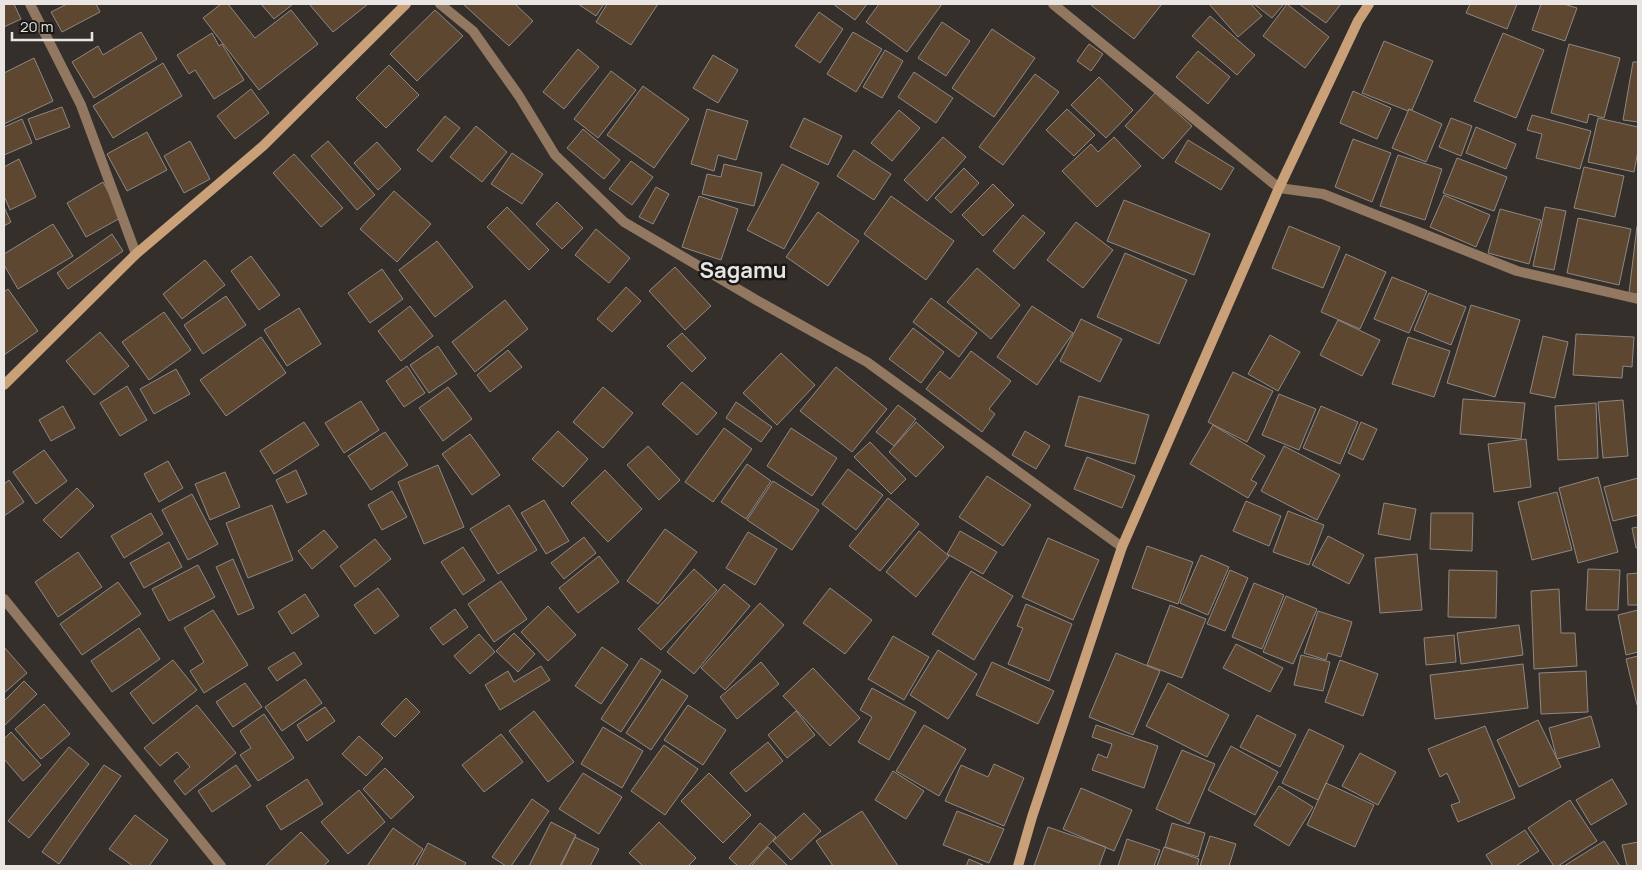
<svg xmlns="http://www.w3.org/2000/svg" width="1642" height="870" font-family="Manrope,sans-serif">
	<rect width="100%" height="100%" fill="#342f2b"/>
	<path fill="#5e4731" stroke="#8d8883" d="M4,4H14L21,19L4,27Z
		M67,4H96L100,12L62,32L51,12Z
		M221,4H228L255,38L291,10L318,44L259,90L203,18Z
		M261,4H293L274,19Z
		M309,4H368L333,32Z
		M463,4H515L533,21L509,46Z
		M578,4H604L596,16Z
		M607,4H658L631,45L596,22Z
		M833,4H867L855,20Z
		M879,4H942L907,52L866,22Z
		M1092,4H1162L1134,39L1091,5Z
		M1209,4H1251L1262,16L1238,37Z
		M1254,4H1284L1272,18Z
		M1287,4L1329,37L1305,68L1263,36Z
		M1299,4H1341L1326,23Z
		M1470,4H1517L1507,29L1466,13Z
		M1541,4H1564L1577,8L1565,41L1532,30Z
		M435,10L463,36L417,81L390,54Z
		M819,12L843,29L820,63L795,46Z
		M1210,16L1255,55L1237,75L1192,36Z
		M942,22L970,41L946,76L918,58Z
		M992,29L1035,58L994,117L952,88Z
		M141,32L157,59L94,98L72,62L98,46L103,55Z
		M853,32L882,49L856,92L827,74Z
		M212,33L219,46L222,44L244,80L214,99L195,70L189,74L177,55Z
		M1503,33L1544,50L1516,118L1474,101Z
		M1384,41L1433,61L1412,110L1409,109L1408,111L1362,93Z
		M1089,44L1103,54L1091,71L1077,61Z
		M1569,44L1620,58L1604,118L1589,114L1587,123L1551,113Z
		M578,49L599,67L564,109L543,92Z
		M885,50L903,61L882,98L863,87Z
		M1198,51L1230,77L1208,104L1176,77Z
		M713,55L738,70L718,103L693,88Z
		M34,58L53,101L4,124V73Z
		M1633,62H1638V122L1623,120Z
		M163,63L182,96L113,138L93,106Z
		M389,65L419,95L386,128L356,98Z
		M611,71L636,90L598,138L574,119Z
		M914,72L953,98L936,123L898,97Z
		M1035,74L1059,92L1003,165L979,147Z
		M1099,77L1133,110L1106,138L1071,105Z
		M643,86L689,119L654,168L607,135Z
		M251,89L269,113L235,139L217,116Z
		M1353,91L1391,108L1377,139L1340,123Z
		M1155,93L1192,126L1163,159L1125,126Z
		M62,107L70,127L36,140L28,119Z
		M707,109L748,121L736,160L718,155L714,171L691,164Z
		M1067,109L1095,135L1074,156L1046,130Z
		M1409,109L1442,124L1426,162L1392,148Z
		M899,110L920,128L892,161L871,143Z
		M1532,115L1591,131L1580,169L1536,158L1542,134L1527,130Z
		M445,116L460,128L432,162L417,150Z
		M804,118L842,136L828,165L790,147Z
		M1451,118L1472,126L1461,156L1439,147Z
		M1598,118L1638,127V151L1634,172L1588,162Z
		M22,119L32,143L4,155V127Z
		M476,126L507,152L482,182L450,157Z
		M1476,127L1516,144L1506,169L1466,153Z
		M583,129L620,160L604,179L567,148Z
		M147,132L167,170L127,191L107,154Z
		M943,137L966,157L927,201L904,180Z
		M1114,137L1141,166L1097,207L1062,171L1091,144L1098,152Z
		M1353,139L1391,153L1372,202L1335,187Z
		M1188,140L1234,168L1221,190L1175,162Z
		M190,141L210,179L184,193L164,156Z
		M328,141L375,195L357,210L311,156Z
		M377,142L401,169L378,190L354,163Z
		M854,150L891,174L874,200L837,176Z
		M512,153L543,174L522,204L491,184Z
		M294,154L343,208L321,227L273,173Z
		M1398,155L1442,169L1425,220L1380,206Z
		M1457,158L1507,177L1494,211L1443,193Z
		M19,159L36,197L10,210L4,196V167Z
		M631,161L653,177L632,205L609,189Z
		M724,164L762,173L754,206L702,194L707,174L721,177Z
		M782,164L819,183L784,249L747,230Z
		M1584,167L1624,176L1615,217L1574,208Z
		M964,168L979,183L951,213L935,198Z
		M103,182L122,217L86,237L67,203Z
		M993,184L1014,205L983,236L962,215Z
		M656,187L669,194L653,224L639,217Z
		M394,191L431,224L397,262L360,229Z
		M1444,195L1490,215L1476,247L1430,227Z
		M699,196L738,209L721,260L682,247Z
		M891,196L954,241L926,280L864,234Z
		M1124,200L1210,234L1194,275L1107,241Z
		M557,202L583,228L562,249L536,224Z
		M4,207L11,222L4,226Z
		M507,207L549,250L529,270L487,227Z
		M1545,207L1566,211L1554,270L1533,266Z
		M1500,209L1541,220L1529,264L1488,253Z
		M818,212L859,241L828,286L786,257Z
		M1023,215L1045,233L1014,269L993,251Z
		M1578,218L1631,229L1619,285L1567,273Z
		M1076,222L1113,250L1083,288L1047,260Z
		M53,224L73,256L18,289L4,265V254Z
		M1289,226L1340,247L1323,288L1272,268Z
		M1637,226H1638V294L1629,293Z
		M596,229L630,258L609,283L575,255Z
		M112,234L123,251L68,289L57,273Z
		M437,241L473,287L435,317L399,270Z
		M1125,253L1187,280L1159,344L1097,317Z
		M1346,254L1386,272L1360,329L1321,312Z
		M251,256L280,295L259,310L231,271Z
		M205,260L225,285L182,319L163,294Z
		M675,267L711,306L685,330L649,291Z
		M977,268L1020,305L991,339L947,302Z
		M382,269L403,299L370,323L348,293Z
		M1392,277L1427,291L1409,333L1374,319Z
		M626,287L641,301L612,332L597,319Z
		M8,289L38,331L4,355V292Z
		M1429,293L1466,307L1451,345L1414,330Z
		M226,296L246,325L203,354L184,325Z
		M931,298L977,333L959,357L913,322Z
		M505,300L528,329L475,372L452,342Z
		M1471,305L1520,320L1495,397L1447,383Z
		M410,306L433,336L401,361L378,331Z
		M1032,306L1073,333L1037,385L997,357Z
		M299,308L321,344L287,366L264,330Z
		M164,312L191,350L149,380L122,342Z
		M1081,319L1122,339L1100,382L1060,361Z
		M1338,320L1380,340L1362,376L1320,355Z
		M913,328L944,352L921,383L889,359Z
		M100,332L129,366L94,395L66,361Z
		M682,333L706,358L692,372L667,346Z
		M1576,334L1634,337L1632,367L1623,366L1622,378L1573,375Z
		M1270,335L1300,352L1278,391L1248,374Z
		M1543,336L1568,342L1555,398L1530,393Z
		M261,337L286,373L226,416L200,380Z
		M1408,337L1450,351L1434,397L1392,384Z
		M438,346L457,374L429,393L410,365Z
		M508,350L522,367L490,392L477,375Z
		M971,351L1011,381L989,409L995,414L982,432L926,389L940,371L950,379Z
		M781,353L815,385L777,425L743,393Z
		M407,366L425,393L404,407L386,381Z
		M836,367L887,409L852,452L800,411Z
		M176,369L190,394L154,414L140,389Z
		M1233,372L1273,391L1247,442L1208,422Z
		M682,382L717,413L697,435L662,404Z
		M127,386L147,420L120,436L100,403Z
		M448,387L472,419L443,441L419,408Z
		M603,387L633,413L603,448L573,422Z
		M1279,394L1316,409L1299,450L1262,435Z
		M1079,396L1149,415L1135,464L1065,446Z
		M1463,399L1525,403L1521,439L1460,434Z
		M1623,400L1628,456L1603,458L1598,402Z
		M361,401L379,430L344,453L325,423Z
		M736,402L772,427L761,442L726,418Z
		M1596,403L1598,458L1558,460L1555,406Z
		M898,405L916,419L894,446L876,432Z
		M63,406L75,428L51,441L39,420Z
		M1321,406L1358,422L1340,464L1303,448Z
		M304,422L319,445L274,474L260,451Z
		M916,422L944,447L916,477L889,452Z
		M1361,422L1377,429L1363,460L1348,453Z
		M1213,425L1265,456L1251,480L1257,483L1248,498L1190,464Z
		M724,428L752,449L713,502L685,482Z
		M791,428L837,458L812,496L767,466Z
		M558,431L588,459L563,487L532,459Z
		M1025,431L1050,446L1036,469L1012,455Z
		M385,432L408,465L371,490L348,456Z
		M470,434L500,475L472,495L442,454Z
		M1526,439L1531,487L1494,492L1488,444Z
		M870,442L906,479L891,494L854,457Z
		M648,446L680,480L659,500L627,465Z
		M1284,446L1340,475L1317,520L1261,491Z
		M44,450L67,481L36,504L13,472Z
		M1087,457L1135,476L1122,508L1074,489Z
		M168,461L183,488L159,502L144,474Z
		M747,464L771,481L746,519L721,502Z
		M438,465L464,527L424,544L398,482Z
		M848,469L883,495L856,530L822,504Z
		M296,470L307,494L287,503L276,480Z
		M605,470L642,509L608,542L571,503Z
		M225,472L240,507L210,520L195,484Z
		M987,476L1031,505L1003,546L959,517Z
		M1598,477L1618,552L1578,563L1559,488Z
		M1638,478V515L1613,521L1604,487Z
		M9,480L24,502L4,516V484Z
		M773,481L819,510L792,550L747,520Z
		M77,488L94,506L61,538L43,520Z
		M392,491L407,517L382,530L368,505Z
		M1557,492L1572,550L1532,560L1518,502Z
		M192,494L218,544L188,560L162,510Z
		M888,498L919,524L880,571L849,546Z
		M544,500L569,541L546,554L521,513Z
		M1246,501L1281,516L1269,546L1233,531Z
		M1384,503L1416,509L1410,540L1378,534Z
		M272,505L293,560L248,578L226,523Z
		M509,505L537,550L498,574L470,529Z
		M1288,511L1324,525L1309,565L1273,552Z
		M151,513L163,534L124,558L111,536Z
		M1431,513H1473L1472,551L1430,549Z
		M1638,527V548H1636L1632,528Z
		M665,529L697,552L658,604L627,581Z
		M324,530L338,547L312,569L298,551Z
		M919,531L949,556L916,597L886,572Z
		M960,531L997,552L983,574L947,554Z
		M748,532L777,549L755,585L726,568Z
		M1328,536L1364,555L1349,584L1312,565Z
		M584,537L596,553L564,579L551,563Z
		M1048,538L1099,560L1073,620L1022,597Z
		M375,539L391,559L355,587L340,566Z
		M169,542L182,567L144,588L130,563Z
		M1147,546L1193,562L1178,604L1132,588Z
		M463,547L485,580L463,595L441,562Z
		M78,552L102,587L58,617L35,582Z
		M1417,554L1422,610L1380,613L1375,558Z
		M1201,555L1229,567L1208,615L1180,603Z
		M599,556L619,582L578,613L559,588Z
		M233,559L254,608L238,615L216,567Z
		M198,565L215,597L169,621L152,589Z
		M694,569L717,590L661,650L638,629Z
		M1588,569L1620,570L1618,610H1586Z
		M1230,570L1248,578L1225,631L1207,624Z
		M1449,570L1497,571L1496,618L1448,617Z
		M971,571L1013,596L974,660L932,634Z
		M1638,573V605H1628L1627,574Z
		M501,581L527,619L494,642L468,604Z
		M118,582L141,614L82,655L60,624Z
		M1254,583L1284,595L1262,649L1232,637Z
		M724,584L750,606L694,674L667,652Z
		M378,588L399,616L375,634L354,605Z
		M830,588L872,620L845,654L803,623Z
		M1559,589L1561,633H1575L1577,666L1534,669L1531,591Z
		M305,594L319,616L292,634L278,612Z
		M1286,596L1317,609L1293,664L1263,652Z
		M760,603L784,625L725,690L701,668Z
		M1026,604L1072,624L1049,681L1008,664L1023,628L1017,626Z
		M1170,605L1206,619L1182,678L1147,665Z
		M548,606L576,635L548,661L521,632Z
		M455,609L468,627L443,645L430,628Z
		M213,610L248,665L204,693L190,671L204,662L184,628Z
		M1638,610V652L1626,655L1618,615Z
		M1318,611L1352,622L1341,657L1328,653L1326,660L1304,653Z
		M1519,625L1523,655L1461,664L1457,633Z
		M139,628L160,659L112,692L91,661Z
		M514,633L535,654L518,672L496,651Z
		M479,634L495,652L470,674L454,656Z
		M1454,635L1456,662L1426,665L1424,638Z
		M893,636L929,657L904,700L868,679Z
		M1236,644L1283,668L1270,692L1223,668Z
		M4,647L27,673L4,693Z
		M602,647L628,665L601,704L575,686Z
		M938,650L977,674L948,719L910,695Z
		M294,652L302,664L277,681L268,668Z
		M1116,653L1160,671L1133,735L1089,717Z
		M1301,655L1330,662L1323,691L1294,685Z
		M1638,656V705H1637L1626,659Z
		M641,658L661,671L621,732L601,719Z
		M173,660L197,690L153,724L130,693Z
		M1340,660L1378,674L1363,716L1325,702Z
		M761,662L779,684L737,719L720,697Z
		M992,662L1054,691L1038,724L976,695Z
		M1523,664L1528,708L1435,719L1430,675Z
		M541,666L550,680L500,710L485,685L508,671L514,682Z
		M813,668L860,718L830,746L783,696Z
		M1586,671L1588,712L1541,714L1539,673Z
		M305,679L322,703L282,731L265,707Z
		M662,679L688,696L651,750L626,733Z
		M24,681L37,694L4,726V701Z
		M245,683L262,707L233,727L216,702Z
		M1168,683L1229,715L1207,757L1146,726Z
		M872,688L916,712L889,760L858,742L872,717L860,710Z
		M406,698L420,712L395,737L381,724Z
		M44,704L70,734L41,759L15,729Z
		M197,705L236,753L185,795L174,781L190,767L177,752L160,766L144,748Z
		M688,705L726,730L703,765L664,740Z
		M325,707L335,721L307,741L297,725Z
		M534,711L574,762L548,782L509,731Z
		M796,711L815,735L787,758L768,735Z
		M264,714L294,758L258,781L240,755L251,748L240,731Z
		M1257,715L1296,735L1280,767L1240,747Z
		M1591,716L1600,747L1557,759L1549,728Z
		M1538,720L1561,767L1519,787L1497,740Z
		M924,725L966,749L939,796L896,771Z
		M1096,725L1158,746L1144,788L1092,770L1098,754L1107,758L1112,744L1092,737Z
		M1485,726L1515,798L1458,822L1451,805L1460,802L1447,773L1440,777L1428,749Z
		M603,727L643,751L622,788L581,764Z
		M1309,729L1344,746L1318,800L1282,783Z
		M11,732L41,765L23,781L4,759V739Z
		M501,734L523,762L484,792L462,765Z
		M359,736L383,758L366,776L342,754Z
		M768,742L783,761L746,792L730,773Z
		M664,745L698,769L665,815L631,791Z
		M1231,746L1278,772L1255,815L1208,790Z
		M69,747L89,764L29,838L8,821Z
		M1182,750L1215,764L1189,824L1156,809Z
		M1360,753L1396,772L1378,805L1342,786Z
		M994,764L1024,778L1004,826L945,801L961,765L988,777Z
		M104,765L121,776L59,864L42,852Z
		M236,765L251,786L212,812L198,791Z
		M385,768L414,797L391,819L363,789Z
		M893,771L924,791L906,819L875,800Z
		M583,773L622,797L599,834L559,809Z
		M709,773L751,815L723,843L681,801Z
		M307,779L323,804L281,830L266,806Z
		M1612,779L1627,804L1591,825L1576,800Z
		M1326,783L1374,805L1355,847L1307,825Z
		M1279,786L1313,807L1289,846L1254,825Z
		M1081,788L1132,810L1114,851L1063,829Z
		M359,790L385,822L348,854L321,822Z
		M532,799L549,811L511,866H506L492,857Z
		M1570,800L1597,841L1558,866H1554L1528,828Z
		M862,811L898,866H833L816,841Z
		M957,811L1004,829L989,863L943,845Z
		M804,813L821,831L791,860L773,841Z
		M135,815L168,840L149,866H133L109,849Z
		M551,822L576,835L560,866H529Z
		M659,822L696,858L688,866H643L629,853Z
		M760,823L776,837L749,866H738L729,858Z
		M1172,823L1205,833L1198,857L1165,847Z
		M1048,827L1106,847L1099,866H1034Z
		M393,828L423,849L412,866H367Z
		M1525,830L1539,851L1516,866H1493L1486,855Z
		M301,832L329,861L323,866H265Z
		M1210,836L1236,844L1229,866H1200Z
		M575,837L599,849L590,866H561Z
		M1127,839L1160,850L1154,866H1118Z
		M1604,841L1620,866H1564Z
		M1638,842V866H1627L1622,845Z
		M428,843L466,863L464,866H416Z
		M768,847L787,865L786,866H751Z
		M1164,847L1199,859L1197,866H1157Z
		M969,859L985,866H966Z"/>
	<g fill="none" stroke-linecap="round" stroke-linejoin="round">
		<path stroke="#927860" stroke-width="10" d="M30,4L81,105L136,254
			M440,4L473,31L519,96L555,155L624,222L758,301L867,362L1122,547
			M1053,4L1279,188L1323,194L1517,271L1638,299
			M4,599L221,866"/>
		<path stroke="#caa079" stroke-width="10" d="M4,385L136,254L263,146L406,4
			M1018,866L1032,817L1122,547L1279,188L1358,21L1369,4"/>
	</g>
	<g text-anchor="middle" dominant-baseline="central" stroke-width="5" stroke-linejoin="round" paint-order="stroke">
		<g font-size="22" font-weight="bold" fill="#e8e5e2" stroke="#1a1816">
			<text x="743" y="270">Sagamu</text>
		</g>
	</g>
	<rect width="1642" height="870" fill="none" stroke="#e8e5e2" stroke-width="10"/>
	<path d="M12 32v8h80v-8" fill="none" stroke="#e8e5e2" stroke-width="2.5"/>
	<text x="20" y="32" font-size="15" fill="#e8e5e2" stroke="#1a1816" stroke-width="4" paint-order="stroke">20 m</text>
</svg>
